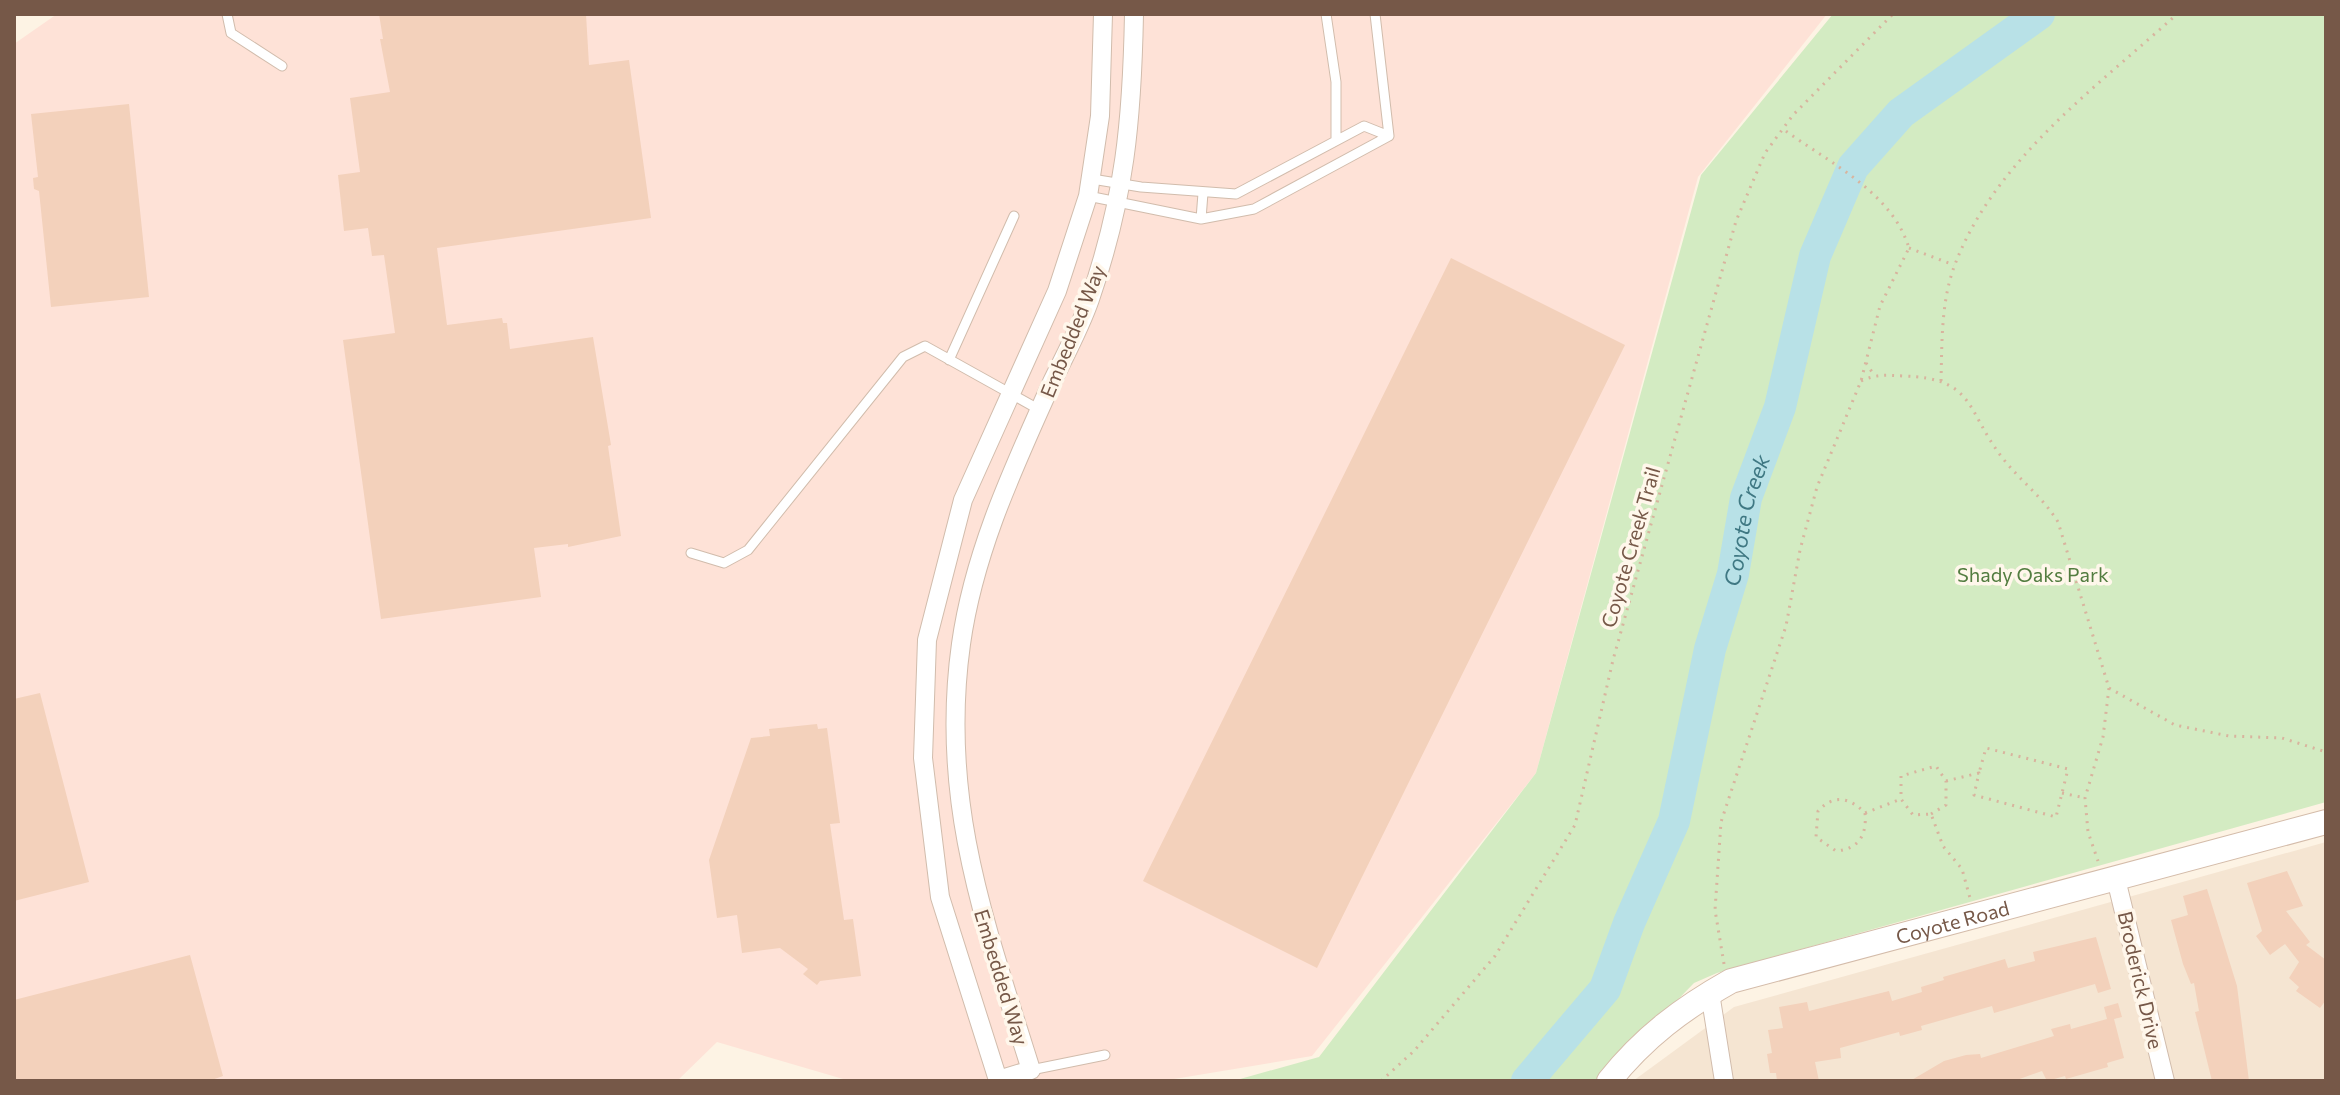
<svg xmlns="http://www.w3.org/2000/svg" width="2340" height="1095" font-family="Commissioner,sans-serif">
	<rect width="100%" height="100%" fill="#fdf3e4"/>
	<path fill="#f5e5d2" d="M2326,842V1081H1633L1734,1007Z"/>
	<path fill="#fee2d7" d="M57,14H1827L1698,177L1536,773L1312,1056L1162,1081H850L717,1042L677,1081H14V44Z"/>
	<path fill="#d3ebc2" d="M1833,14H2326V802L1717,973L1694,983L1599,1081H1233L1319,1057L1536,773L1701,175Z"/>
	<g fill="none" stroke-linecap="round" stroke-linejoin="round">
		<path stroke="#b8e1e7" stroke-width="32" id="s1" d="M1527,1081L1605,989L1629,923L1674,821L1710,649L1733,574L1746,498L1780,407L1815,256L1853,167L1901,113L2039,14"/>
	</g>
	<path fill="#f3d1bb" d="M379,14H586L589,65L629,60L651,218L437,248L447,325L502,318L503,323H507L510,349L593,337L611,445L608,446L621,536L568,547V544L534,548L541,597L381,619L343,340L395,333L384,255L372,256L368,228L344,231L338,175L360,172L350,98L390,92L380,39H383Z
		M129,104L149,297L51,307L39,191L34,189L33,178L38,177L31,114Z
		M1451,258L1625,345L1317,968L1143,881Z
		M40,693L89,882L14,901V699Z
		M817,724L818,729L827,728L840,823L830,824L844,920L853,919L861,976L820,981L817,985L803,974L808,969L780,948L742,953L737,915L717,918L709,860L751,738L770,736L769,729Z
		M2287,871L2303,906L2286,911L2310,942L2306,945L2326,960V1000L2320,1008L2296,991L2299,987L2289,978L2299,962L2285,944L2270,955L2256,936L2262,931L2247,883Z
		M2207,889L2237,986L2249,1081H2212L2195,1012L2199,1011L2194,983L2191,984L2183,964L2171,920L2188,915L2183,896Z
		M2096,937L2111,989L2098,993L2095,984L1994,1013L1992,1006L1921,1026L1922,1030L1900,1036L1899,1032L1840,1048L1841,1058L1815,1062L1819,1081H1777L1776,1073H1770L1767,1054L1772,1053L1768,1030L1783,1028L1779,1007L1807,1002L1809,1011L1889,991L1892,1001L1922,992L1921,987L1944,980L1943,977L2005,959L2008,968L2035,961L2033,952Z
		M190,955L223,1076L209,1081H14V1000Z
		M2118,1003L2122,1017L2114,1019L2124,1058L2107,1063L2108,1067L2066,1079L2065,1076L2047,1081L2042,1071L2014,1081H1910L1944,1061L1966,1055L1980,1054L1981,1058L2054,1036L2051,1029L2070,1024L2071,1029L2107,1019L2104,1007Z"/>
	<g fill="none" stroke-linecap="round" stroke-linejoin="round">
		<defs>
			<path id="lane" d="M227,14L231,33L282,66
				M1326,14L1336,82V139
				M1375,14L1389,136
				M1092,179L1141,187L1236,194L1364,126L1389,136
				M1088,196L1201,219L1254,209L1389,136
				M1201,219L1203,193
				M949,360L1014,216
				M691,553L724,563L748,550L903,357L925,346L1040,410
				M1031,1070L1105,1055"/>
			<path id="street" d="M1103,14L1100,116L1088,196L1057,291L963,500L927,640L923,758L940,897L998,1080L1031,1070C985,923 939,801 961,644C974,551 1014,467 1052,382C1065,355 1080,328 1090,299C1125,197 1132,121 1134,14
				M2116,879L2165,1081
				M1710,993L1724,1081"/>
			<g id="secondary">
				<path id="s2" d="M1609,1081C1644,1037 1683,1008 1731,981L2326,822"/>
			</g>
		</defs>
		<use href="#lane" stroke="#d1bcac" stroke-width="11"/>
		<use href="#street" stroke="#d1bcac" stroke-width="20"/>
		<use href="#secondary" stroke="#d4bcaa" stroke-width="26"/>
		<path stroke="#d8b49e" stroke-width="3" stroke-dasharray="2 6" stroke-linecap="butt" d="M1909,248L1954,265
			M1866,363L1874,375
			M1861,381C1876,374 1887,375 1903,376C1975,378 1966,410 2001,456C2019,480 2042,496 2058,522L2109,688L2103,737L2085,798L2088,832L2098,861
			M1941,381C1942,343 1941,303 1954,267C1993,161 2097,87 2177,14
			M2109,688L2175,725L2229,736L2282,738L2326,752
			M1946,781L1979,773L1974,795L2056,817L2068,769L1986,748L1979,773
			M2062,793L2085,798
			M1865,813C1867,835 1859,849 1836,851L1816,837L1818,811C1834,794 1849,797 1865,813L1901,799
			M1931,814L1946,805V781L1936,766L1901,776V799L1913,815L1931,814L1943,846L1962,869L1970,898
			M1724,964L1715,910L1721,822L1786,626L1800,550L1817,487L1861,381L1880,306L1909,248C1892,192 1828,162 1783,129
			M1381,1081L1414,1051L1495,956L1575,825L1613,660L1736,221L1765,153L1793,115L1893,14"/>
		<use href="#lane" stroke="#fff" stroke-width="9"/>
		<use href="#street" stroke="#fff" stroke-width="18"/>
		<use href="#secondary" stroke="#fff" stroke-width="24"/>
	</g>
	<g text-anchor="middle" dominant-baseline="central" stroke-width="7" stroke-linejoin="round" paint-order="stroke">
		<g font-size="20" fill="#765848" stroke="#fff7eb">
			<text transform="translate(1072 331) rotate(-68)">Embedded Way</text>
			<text transform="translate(1630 547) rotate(-74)">Coyote Creek Trail</text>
			<text stroke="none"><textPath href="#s2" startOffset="388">Coyote Road</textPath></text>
			<text transform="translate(1002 977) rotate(73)">Embedded Way</text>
			<text transform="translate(2141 980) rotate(77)">Broderick Drive</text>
		</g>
		<g font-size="20" fill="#537d40" stroke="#fff7eb">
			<text x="2033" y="574">Shady Oaks Park</text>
		</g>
		<g font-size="22" font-style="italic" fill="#3f7883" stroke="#fff7eb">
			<text stroke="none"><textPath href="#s1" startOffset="612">Coyote Creek</textPath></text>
		</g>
	</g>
	<rect width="2340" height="1095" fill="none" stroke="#765848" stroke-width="32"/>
</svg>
